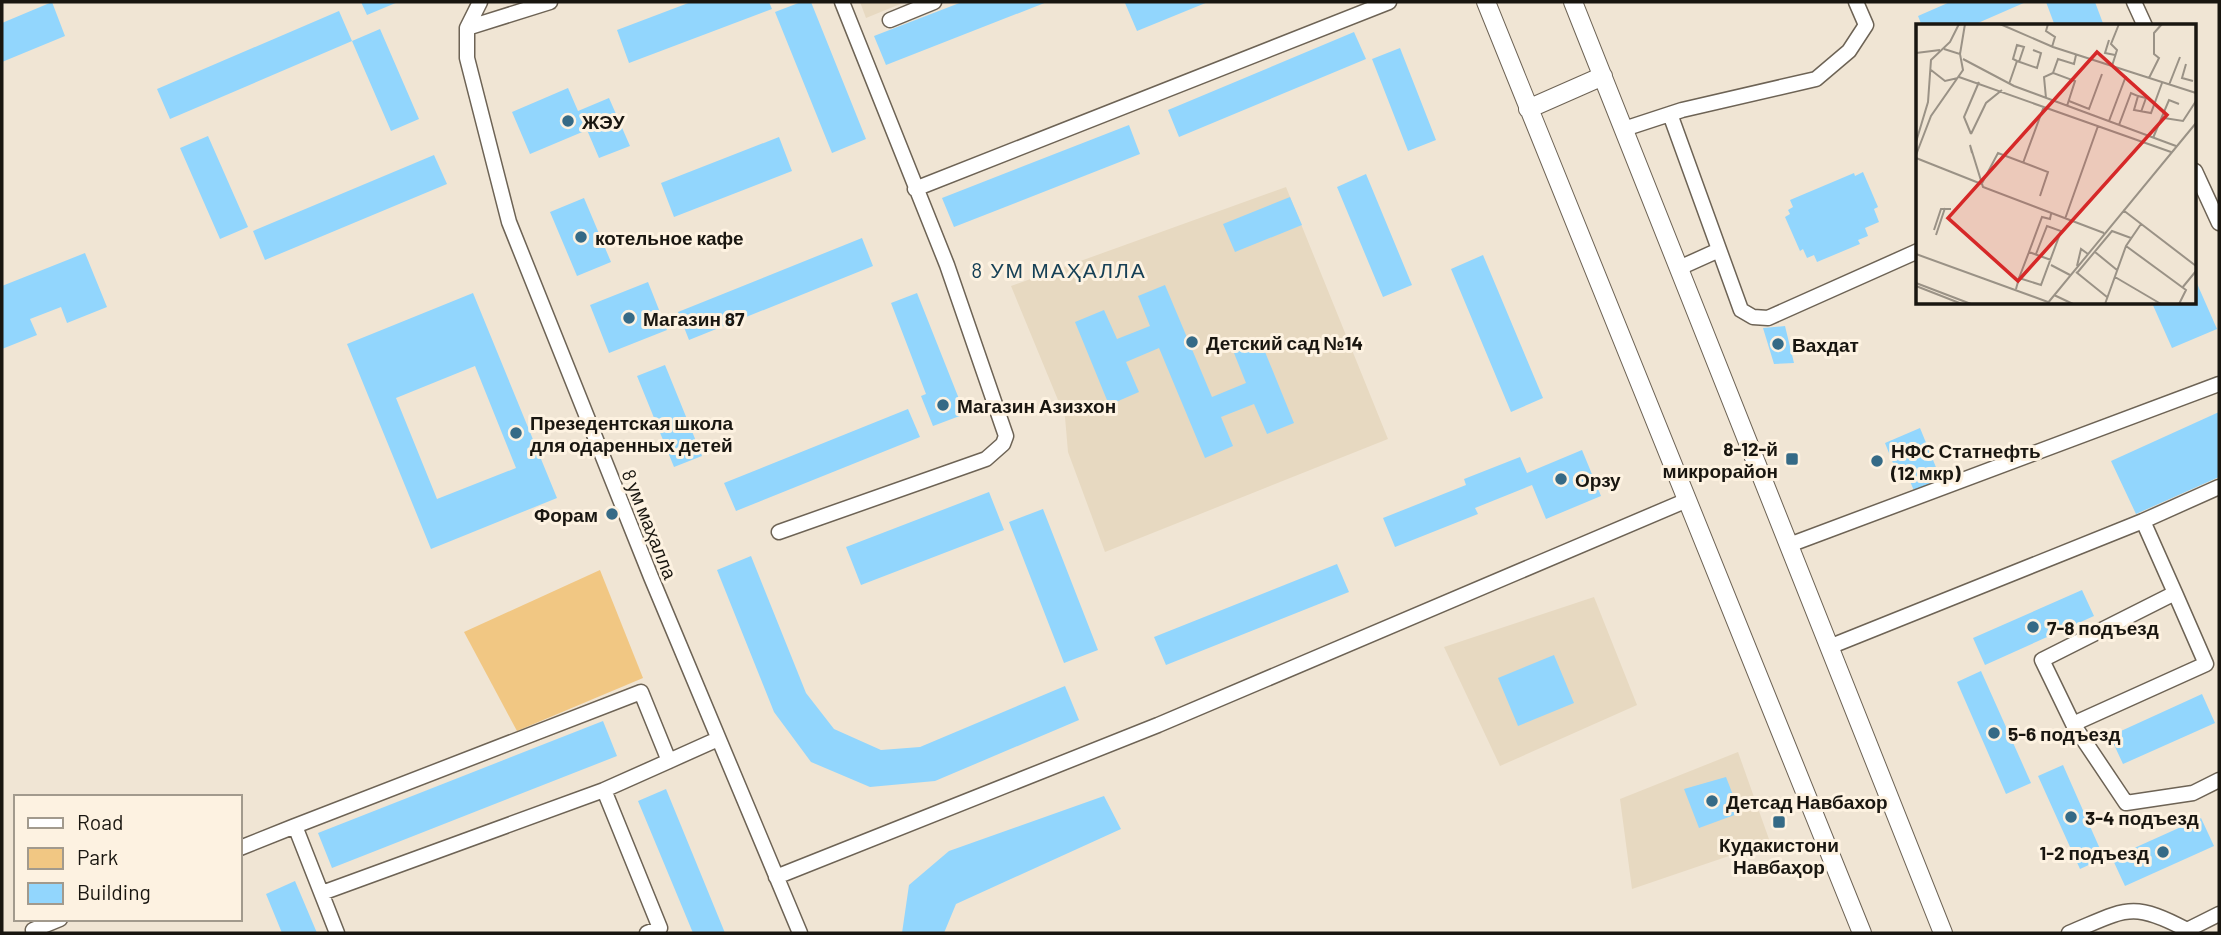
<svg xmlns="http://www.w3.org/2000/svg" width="2221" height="935" font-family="Barlow,sans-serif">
	<rect width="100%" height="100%" fill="#f0e5d4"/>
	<path fill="#e7d9c1" d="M860,2H905L866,18Z
		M1286,187L1388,439L1105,552L1068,452L1065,417L1011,286Z
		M1594,597L1637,705L1500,766L1444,647Z
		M1738,752L1770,842L1632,889L1620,799Z"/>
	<path fill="#f1c783" d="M600,570L643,678L517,731L464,632Z"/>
	<path fill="#92d6fd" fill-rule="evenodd" d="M52,2L65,36L2,62V23Z
		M361,2H398L367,15Z
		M691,2H769L772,9L629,63L617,30Z
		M801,2H811L866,139L832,153L775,12Z
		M962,2H1047L886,65L874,36Z
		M1129,2H1208L1137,31L1125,3Z
		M1950,2H2026L1971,26H1922L1918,16Z
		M2046,2H2095L2104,26H2055Z
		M339,11L352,41L170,119L157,89Z
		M380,29L419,119L391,131L352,41Z
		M1354,32L1366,59L1179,137L1168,110Z
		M1400,48L1436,140L1408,151L1372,59Z
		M568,88L578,111L609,98L630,146L599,158L587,130L530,154L512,112Z
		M1129,125L1140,154L954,227L942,198Z
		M208,136L248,227L220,239L180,148Z
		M779,137L792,171L674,217L661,183Z
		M434,155L447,184L265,260L253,231Z
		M1863,172L1878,207L1874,209L1879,222L1865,228L1868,236L1858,240L1860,244L1817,262L1814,255L1807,258L1803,249L1800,251L1785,217L1790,214L1788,210L1793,207L1790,200L1854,173L1855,176Z
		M1366,174L1412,285L1383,297L1337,187Z
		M1290,197L1302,225L1235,252L1223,224Z
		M584,198L611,262L577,276L550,212Z
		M862,238L873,266L689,340L678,312Z
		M85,253L107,307L67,323L61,307L30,319L37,335L2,349V286Z
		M1483,255L1543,398L1511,412L1451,269Z
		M2195,279L2217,329L2172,348L2152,303H2195Z
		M648,282L667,330L609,353L590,305Z
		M1165,285L1212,397L1246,383L1234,353L1261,342L1294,423L1267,434L1254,404L1221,417L1233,446L1205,458L1159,348L1126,362L1139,392L1109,405L1075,322L1104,310L1117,339L1150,326L1138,296Z
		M473,293L557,498L431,549L347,344ZM475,366L516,468L437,499L396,398Z
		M917,293L965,414L933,426L921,396L926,394L891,303Z
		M1785,326L1794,363L1774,364L1763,328Z
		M665,365L702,456L674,467L637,376Z
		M908,409L920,437L736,511L724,483Z
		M2219,412V477L2136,514L2111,461Z
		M1920,428L1942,482L1915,493L1903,465L1895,468L1885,443Z
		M1582,450L1601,496L1546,519L1532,485L1475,508L1478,514L1395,547L1383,518L1466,485L1464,479L1520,457L1527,473Z
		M989,492L1004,530L861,585L846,547Z
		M1043,509L1098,650L1064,663L1009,522Z
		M751,556L806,693L834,729L881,750L920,747L1065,686L1079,720L935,781L870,787L811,762L774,712L717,570Z
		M1337,564L1349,592L1166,665L1154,637Z
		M2082,590L2094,616L1985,665L1973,638Z
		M1554,655L1574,703L1518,726L1498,678Z
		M1981,671L2031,783L2006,794L1957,682Z
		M2202,694L2215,723L2123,764L2110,736Z
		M603,721L617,756L332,868L318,833Z
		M2063,765L2104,858L2080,869L2038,776Z
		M1726,777L1740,813L1699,828L1684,789Z
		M666,789L725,933H693L638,801Z
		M1104,796L1121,829L956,904L944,933H902L909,885L949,851Z
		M2201,818L2214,846L2125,886L2112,858Z
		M295,881L317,933H282L266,894Z"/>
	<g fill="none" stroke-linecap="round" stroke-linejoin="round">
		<defs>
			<path id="minor" d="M480,2L467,28V58L509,222L651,577L800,933
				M2134,2L2145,26
				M890,20L934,2
				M467,28L550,2
				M1670,114L1741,310L1753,317L1768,318L1918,251
				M1624,129L1682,110L1816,79L1849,51L1866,25L1856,2
				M2195,171L2219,223
				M915,189L1389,2
				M1679,268L1719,250
				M2143,521L2219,487
				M779,532L986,459L1003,444L1006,436L947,265L842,2
				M1789,545L2219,384
				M1829,647L2143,521L2175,593L2042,660L2073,724L2126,803L2193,793L2219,780
				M2073,724L2206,664L2175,593
				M604,790L669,761
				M240,848L295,826
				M776,877L1158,725L1685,501
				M322,893L604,790L660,928L647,933
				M33,930L60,919
				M337,933L295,826L641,692L669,761L718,739
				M2069,933C2125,910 2131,900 2187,930L2219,914"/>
			<path id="tertiary" d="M1486,2L1862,933
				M1573,2L1943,933
				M1528,109L1603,76"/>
		</defs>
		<use href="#minor" stroke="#6d6355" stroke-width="17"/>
		<use href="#tertiary" stroke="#6d6355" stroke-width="20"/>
		<use href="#minor" stroke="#fff" stroke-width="14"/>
		<use href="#tertiary" stroke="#fff" stroke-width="18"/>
	</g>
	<g fill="#356a86" stroke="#fdf2e1" stroke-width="2.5">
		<circle cx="568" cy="121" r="7"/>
		<circle cx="581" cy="237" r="7"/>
		<circle cx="629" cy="318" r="7"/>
		<circle cx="1192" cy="342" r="7"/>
		<circle cx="1778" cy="344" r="7"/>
		<circle cx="943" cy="405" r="7"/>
		<circle cx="516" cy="433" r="7"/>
		<rect x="1785" y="452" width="14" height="14" rx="3.5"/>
		<circle cx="1877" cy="461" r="7"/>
		<circle cx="1561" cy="479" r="7"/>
		<circle cx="612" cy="514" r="7"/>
		<circle cx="2033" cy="627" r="7"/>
		<circle cx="1994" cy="733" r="7"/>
		<circle cx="1712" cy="801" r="7"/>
		<circle cx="2071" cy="817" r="7"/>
		<rect x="1772" y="815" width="14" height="14" rx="3.5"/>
		<circle cx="2163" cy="852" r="7"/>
	</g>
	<g text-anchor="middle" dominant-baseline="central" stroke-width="6" stroke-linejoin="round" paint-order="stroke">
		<g font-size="19" font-weight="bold" fill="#191610" stroke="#fdf2e1" text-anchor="start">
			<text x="582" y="121">ЖЭУ</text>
			<text x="595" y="237">котельное кафе</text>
			<text x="643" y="318">Магазин 87</text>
			<text x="1206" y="342">Детский сад №14</text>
			<text x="1792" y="344">Вахдат</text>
			<text x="957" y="405">Магазин Азизхон</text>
			<text x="530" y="422">Презедентская школа<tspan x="530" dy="22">для одаренных детей</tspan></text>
			<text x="1778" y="448" text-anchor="end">8-12-й<tspan x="1778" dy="22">микрорайон</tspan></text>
			<text x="1891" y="450">НФС Статнефть<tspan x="1891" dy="22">(12 мкр)</tspan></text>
			<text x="1575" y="479">Орзу</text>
			<text x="598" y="514" text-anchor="end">Форам</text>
			<text x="2047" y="627">7-8 подъезд</text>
			<text x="2008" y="733">5-6 подъезд</text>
			<text x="1726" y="801">Детсад Навбахор</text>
			<text x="2085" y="817">3-4 подъезд</text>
			<text x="1779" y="844" text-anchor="middle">Кудакистони<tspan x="1779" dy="22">Навбаҳор</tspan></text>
			<text x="2149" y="852" text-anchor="end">1-2 подъезд</text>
		</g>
		<g font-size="19" fill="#191610" stroke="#fdf2e1">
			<text transform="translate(650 524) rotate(68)">8 ум маҳалла</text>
		</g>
		<g font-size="21" letter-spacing="2" fill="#164056" stroke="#fdf2e1">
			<text x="1059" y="269">8 УМ МАҲАЛЛА</text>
		</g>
	</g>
	<g transform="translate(1916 24)">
		<rect width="280" height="280" fill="#f0e5d4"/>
		<path fill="none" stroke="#9a9286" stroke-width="2" d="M84,0L137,23L280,69M132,0L130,7L139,13L136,23M193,16L189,29L199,31M0,29L24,26M44,30L49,0M47,35L98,62L260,122M103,38L108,23L101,21L97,35L101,37L121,44L125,29L117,26M270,40L266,54L277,57M196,42L201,26L195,20L203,0M15,46L29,57L42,54M43,53L255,128M233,54L243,34L238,30V9L246,0M93,60L101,37M253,61L264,33M222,72L230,74L225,88M130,74L128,53L137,49M153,77L173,85L186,50M151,82L159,57L137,49L142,35L158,40L160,31M248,94L267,97L280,77M193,97L210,52M203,101L215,69L222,72L218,86L235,89L246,59M55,110L48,93L63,58M55,110L70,79L86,66M237,114L253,76L263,80M0,118L12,78L15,36L34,18L43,0M56,129L54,121L67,163L188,209M0,131L15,92L47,46L44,30L28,25M0,134L63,159M107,139L128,82M65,161L82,129L132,148L124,172M207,186L280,242M149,195L182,102M18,206L25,185H35M20,211L29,184M210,222L270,266L263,280M179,228L201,246M0,230L132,278M135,236L113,228L126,193L134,195L135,190M135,241L154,251M161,242L165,225L172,230M160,248L191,273M161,249L196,207L215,214M199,253L245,280M103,254L113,228M0,259L55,280M0,262L46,280M266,264L280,247M100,265L103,254L125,261L145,207L131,202L120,230M138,271L157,280M131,280L280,99M189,280L210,222L225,200"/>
		<path fill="#d62828" fill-opacity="0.15" stroke="#d62828" stroke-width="3.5" d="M181,28L251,91L102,257L32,194Z"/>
		<rect width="280" height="280" fill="none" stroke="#191610" stroke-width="3.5"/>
	</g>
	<rect width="2221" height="935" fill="none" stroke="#191610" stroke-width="7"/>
	<rect x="14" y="795" width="228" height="126" fill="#fdf2e1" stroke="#a29a8d" stroke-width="2"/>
	<rect x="28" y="818" width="35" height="10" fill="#ffffff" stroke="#a29a8d" stroke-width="2"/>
	<text x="77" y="830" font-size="21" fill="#191610">Road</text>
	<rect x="28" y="848" width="35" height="21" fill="#f1c783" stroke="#a29a8d" stroke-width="2"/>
	<text x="77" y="865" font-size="21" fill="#191610">Park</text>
	<rect x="28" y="883" width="35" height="21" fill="#92d6fd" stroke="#a29a8d" stroke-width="2"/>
	<text x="77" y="900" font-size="21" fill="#191610">Building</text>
</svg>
